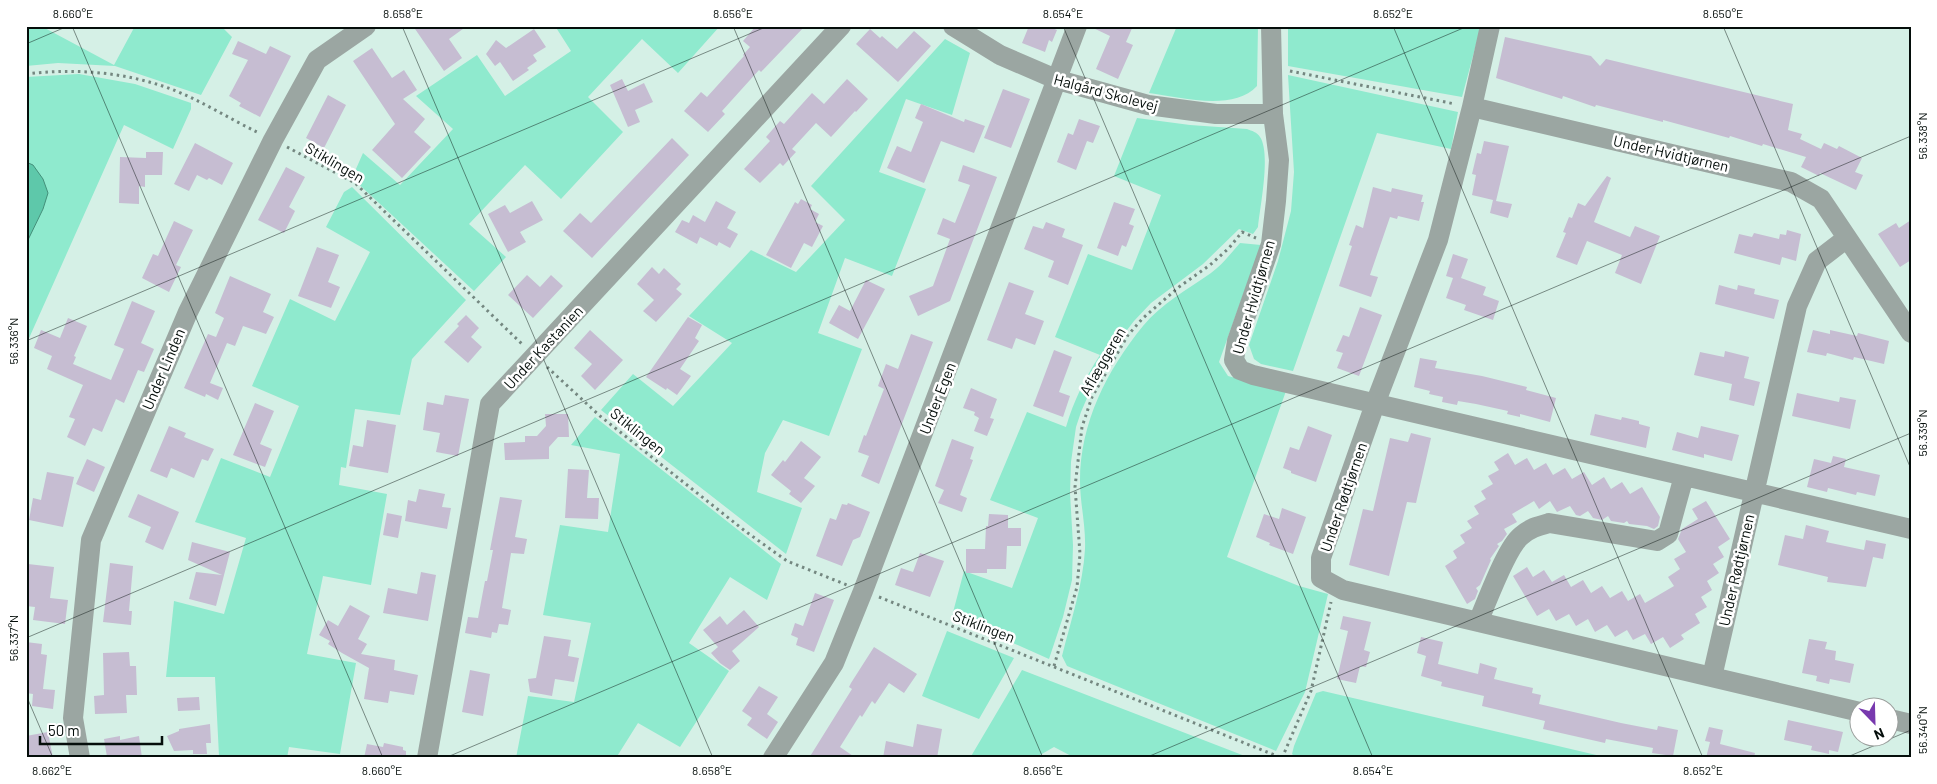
<svg xmlns="http://www.w3.org/2000/svg" width="1937" height="784" font-family="Barlow,sans-serif">
	<rect width="100%" height="100%" fill="#d5f0e6"/>
	<path fill="#8feace" d="M26,26H41L114,65L135,26H221L232,37L201,95L115,66L58,63L26,66Z
		M555,26H720L678,73L642,39L588,97L623,132L561,199L525,165L469,224L506,257L474,291L352,178L363,153L400,185L453,129L416,96L477,55L505,96L571,51Z
		M1177,26H1258L1257,86C1233,112 1180,97 1149,93Z
		M1288,26H1481L1462,97L1288,66Z
		M945,39L970,53L952,115L906,99L879,172L926,189L892,276L845,258L818,333L862,349L829,436L783,420L765,453L757,492L802,508L786,554L601,410L633,374L673,406L732,343L689,316L751,250L796,272L845,220L811,186Z
		M79,74L135,84L191,103V109L173,149L124,125L26,345V244L43,209L33,165L26,162V77Z
		M1288,75L1458,112L1451,149L1377,133L1293,371L1261,364L1254,359L1249,345L1278,261L1291,211L1294,172Z
		M1137,118L1190,125L1247,129C1252,131 1257,132 1260,137C1271,153 1260,207 1258,227L1253,234L1239,229L1203,264L1151,303L1134,321L1103,361L1081,412L1076,427L1071,462L1070,493L1073,545L1072,580L1063,617L1049,659L952,616L964,571L1012,588L1038,518L990,500L1027,412L1066,427C1074,400 1085,378 1100,355L1055,337L1088,254L1132,270L1161,195L1114,176Z
		M352,187L466,300L412,359L400,415L355,409L346,468L341,467L339,485L387,494L371,585L323,576L307,654L356,663L340,754L289,747L287,758H177L219,756L215,677H166L174,601L224,614L246,538L195,522L221,458L270,477L299,406L252,386L290,299L335,321L370,252L326,227L344,192Z
		M1240,243L1261,245L1219,362L1228,376L1286,391L1227,557L1299,586L1328,594L1305,692L1276,751L1067,666L1062,656C1071,620 1083,585 1085,549C1086,526 1080,503 1080,481C1080,423 1107,370 1143,326C1161,304 1188,289 1211,273C1222,265 1231,253 1240,243Z
		M595,417L781,564L767,600L730,577L689,643L729,671L680,747L638,723L616,758H516L528,696L574,702L591,623L543,615L560,525L608,532L620,454L571,445Z
		M947,631L1014,658L979,719L922,696Z
		M1022,670L1250,758H1075L1054,747L1035,758H970Z
		M1323,691L1609,758H1296L1292,754L1294,746L1316,693Z"/>
	<path fill="#5ec8aa" stroke="#43907a" d="M26,162L33,165L43,179L48,193L43,209L26,244Z"/>
	<path fill="#c6bdd2" d="M413,26H467L449,39L462,58L444,71Z
		M756,26H805L761,72L759,70L722,111L725,114L708,132L684,111L701,92L707,97L744,56L743,55L750,47L743,41Z
		M1029,26H1047L1057,30L1052,42L1049,40L1045,52L1022,43Z
		M1089,26H1133L1126,42L1133,45L1118,79L1096,69L1110,36Z
		M534,29L546,47L533,55L537,61L527,68L529,70L513,81L500,62L495,66L486,54L496,40L506,48Z
		M870,29L880,38L882,36L897,49L914,31L931,46L898,82L856,44Z
		M1505,37L1591,56L1600,66L1606,59L1793,104L1788,130L1802,134L1800,139L1821,149L1824,143L1837,149L1839,146L1862,158L1855,172L1863,175L1856,190L1820,173L1819,176L1801,167L1806,157L1763,144L1762,146L1730,136L1729,138L1663,120V122L1596,105L1595,107L1563,96L1562,99L1496,78Z
		M238,41L266,54L270,46L291,56L260,117L239,106L241,103L229,96L248,60L232,54Z
		M372,48L392,78L404,70L417,90L403,99L425,119L414,132L431,147L402,178L372,150L395,124L353,61Z
		M622,79L628,91L644,83L653,102L635,110L640,122L628,127L610,85Z
		M847,79L868,99L856,112L855,111L831,137L816,123L792,149L796,152L783,166L780,163L760,183L744,169L770,141L766,137L780,121L784,124L812,93L824,104Z
		M1003,89L1030,99L1011,148L984,138Z
		M328,95L346,105L324,148L306,138Z
		M921,104L964,122L965,119L985,126L974,153L941,141L924,183L887,168L897,146L911,152L923,122L915,118Z
		M1079,119L1100,126L1093,143L1087,141L1076,170L1057,162L1068,133L1073,135Z
		M672,138L689,155L592,258L563,231L580,213L591,223Z
		M1484,141L1509,146L1496,201L1512,204L1508,218L1490,213L1493,200L1472,195L1476,175L1472,174L1477,153L1481,154Z
		M195,143L233,163L222,185L209,178L207,180L197,175L189,191L174,184Z
		M146,152H163L162,175H145V187L139,186V204L119,203L120,157L146,158Z
		M963,165L997,177L950,301L918,316L909,296L933,286L950,239L937,234L943,218L955,223L970,185L958,181Z
		M286,167L305,177L289,207L295,211L284,233L258,220Z
		M1607,176L1611,178L1594,222L1630,237L1635,226L1660,236L1641,284L1615,273L1622,255L1587,241L1577,265L1556,257L1566,233L1563,232L1569,217L1572,218L1578,203L1585,206Z
		M1373,187L1391,192L1392,188L1423,195L1421,202H1424L1419,221L1398,216L1397,219L1390,217L1370,275L1378,277L1371,297L1339,286L1352,246L1349,245L1356,225L1363,228Z
		M801,199L812,205L810,209L819,214L815,222L823,226L812,247L804,243L791,268L766,255L795,202L798,204Z
		M532,201L543,220L520,232L526,242L508,252L488,214L505,205L510,213Z
		M716,201L736,212L727,228L738,234L730,248L719,242L717,246L700,237L697,244L675,232L682,220L689,223L693,215L705,222Z
		M1114,202L1135,209L1129,224L1134,226L1126,247L1122,245L1118,256L1097,248Z
		M1911,220V260L1900,267L1878,234L1896,223L1899,228Z
		M174,221L193,230L176,265L181,267L169,292L142,278L153,254L158,256Z
		M1046,222L1065,229L1062,237L1083,245L1068,285L1048,277L1054,261L1024,249L1033,226L1043,229Z
		M1787,230L1801,234L1796,261L1782,257L1780,265L1734,253L1739,234L1752,237L1754,233L1779,239L1780,234L1786,235Z
		M317,247L339,255L328,282L340,287L331,308L298,296Z
		M1453,254L1468,259L1461,278L1486,287L1483,295L1499,301L1493,320L1464,310L1466,305L1446,298L1453,278L1446,276Z
		M652,267L659,274L664,268L681,284L676,289L682,294L656,322L643,311L654,300L637,284Z
		M527,275L540,287L551,275L563,286L533,318L508,295Z
		M230,276L271,294L263,312L274,317L266,334L243,326L235,346L227,343L210,383L223,388L218,400L206,394L205,397L184,388L208,334L216,337L224,318L215,313Z
		M866,280L885,289L858,339L829,323L839,305L850,311Z
		M1009,282L1034,291L1025,314L1044,321L1035,345L1016,338L1012,349L987,340Z
		M1719,285L1737,290L1738,285L1755,289L1754,294L1779,300L1774,319L1715,304Z
		M132,301L155,311L141,343L154,349L144,372L138,370L124,403L116,399L102,432L93,428L85,446L67,437L75,419L69,417L83,385L47,369L52,356L34,348L41,330L60,338L68,318L87,326L74,356L76,357L73,364L111,380L124,349L114,345Z
		M1360,307L1382,315L1359,376L1337,368L1343,353L1336,351L1343,335L1349,337Z
		M466,315L479,328L471,337L482,347L468,363L444,342L459,326L457,324Z
		M688,317L702,325L695,338L699,341L680,369L691,376L677,395L667,388L666,390L646,377Z
		M590,330L623,360L595,390L581,376L592,364L574,348Z
		M1813,330L1830,334V330L1857,336L1858,333L1889,341L1884,364L1854,357L1853,360L1827,353L1826,356L1807,352Z
		M911,334L933,342L879,484L861,476L869,456L858,452L864,435L866,436L884,389L878,386L886,364L898,369Z
		M1054,350L1072,357L1059,392L1070,396L1063,417L1033,406Z
		M1725,351L1749,357L1744,378L1760,382L1754,406L1729,400L1732,384L1694,375L1700,352L1724,357Z
		M1420,358L1437,361L1435,368L1482,376L1527,387L1526,390L1556,398L1550,422L1520,414V417L1507,414L1508,411L1476,404L1458,401L1457,405L1442,402L1443,397L1429,394L1430,391L1414,387Z
		M971,388L997,399L990,418L994,419L987,436L974,431L979,418L974,415L975,412L963,408Z
		M1797,393L1839,402L1840,397L1856,400L1850,429L1792,416Z
		M445,395L469,399L458,456L436,452L440,433L423,430L427,402L443,405Z
		M255,403L274,411L260,444L272,449L265,467L233,455Z
		M545,414H568L569,437H558L549,447V459L505,460L504,443L525,442V436H537L546,426Z
		M1595,414L1621,420L1622,417L1639,421V424L1650,427L1646,448L1590,435Z
		M367,420L396,425L388,473L349,466L353,445L363,447Z
		M169,426L186,433L184,437L214,449L208,461L202,459L194,478L171,468L167,478L150,471Z
		M1308,426L1332,435L1316,482L1291,473V471L1283,468L1290,447L1299,450Z
		M1701,426L1739,435L1732,461L1704,454V458L1672,450L1677,432L1698,438Z
		M1411,433L1431,438L1416,503L1407,502L1389,576L1349,565L1363,509L1373,511L1390,438L1408,442Z
		M952,439L974,447L970,459L973,460L960,495L967,498L962,512L938,503L944,490L935,486Z
		M801,441L821,457L804,478L815,486L801,503L789,494L791,491L771,475L783,460L785,462Z
		M1508,453L1515,465L1527,458L1534,470L1546,463L1553,475L1565,468L1572,479L1584,472L1592,485L1604,477L1611,489L1622,482L1630,494L1642,487L1660,517L1658,526L1654,529L1647,526L1629,524L1627,521L1624,523L1611,521L1608,516L1602,520L1593,518L1588,511L1580,516L1576,515L1570,506L1557,512L1550,501L1539,509L1534,501L1512,514L1517,522L1504,529L1507,534L1502,541L1497,544L1499,546L1490,559L1491,560L1480,585L1476,588L1478,591L1475,599L1467,604L1445,566L1457,558L1453,551L1465,543L1460,535L1472,528L1467,521L1479,514L1474,506L1486,499L1481,491L1493,484L1488,476L1499,470L1494,462Z
		M1833,456L1846,459L1844,467L1880,475L1875,496L1857,492L1856,495L1828,488L1827,492L1807,487L1814,459L1831,463Z
		M87,459L105,467L94,492L76,484Z
		M568,469L589,470L587,498H599L598,519L565,518Z
		M47,472L74,477L63,527L29,520L33,498L41,500Z
		M419,489L445,494L442,507L451,508L447,529L405,521L408,500L416,502Z
		M138,494L179,512L163,550L145,542L151,527L128,517Z
		M500,497L522,500L515,537L527,539L524,554L511,553L502,608L511,610L508,625L499,624L497,633L492,632L491,638L465,633L468,617L478,618L485,581H487L493,550H490Z
		M1706,501L1730,539L1718,547L1724,557L1713,564L1719,573L1707,581L1712,590L1701,597L1707,607L1695,614L1700,623L1681,635L1684,639L1670,648L1663,637L1651,644L1645,634L1633,640L1627,630L1615,637L1607,625L1595,632L1588,619L1576,626L1569,614L1556,621L1549,609L1537,616L1513,576L1527,567L1533,577L1544,570L1552,582L1564,575L1571,587L1583,580L1591,593L1602,586L1610,598L1622,591L1628,601L1640,594L1645,603L1674,586L1668,577L1680,569L1674,559L1686,552L1678,539L1682,529L1698,519L1692,509Z
		M848,503L870,512L860,537L853,540L842,566L816,556L830,518L836,520L842,504L847,505Z
		M1282,508L1306,517L1293,554L1269,545L1270,543L1256,537L1264,514L1279,519Z
		M387,513L402,516L398,538L383,535Z
		M989,514L1008,515V528H1021V546H1007L1006,569H987V573H966V549H985L986,526H988Z
		M1806,525L1829,531L1826,542L1864,550L1866,540L1886,544L1883,559L1873,557L1866,587L1827,582L1828,577L1778,565L1785,535L1803,539Z
		M192,542L230,552L216,606L189,599L196,572L222,575L188,560Z
		M920,553L944,561L930,597L895,585L901,568L913,572Z
		M110,563L133,566L129,611H132L131,625L103,622Z
		M28,564L54,567L50,598L68,600L65,624L33,620L35,607L26,606L29,583H26Z
		M421,572L436,575L428,621L383,613L388,588L417,594Z
		M815,593L834,600L814,652L796,645L798,638L791,635L795,623L803,626Z
		M350,605L370,616L358,639L367,644L361,654L395,660L394,670L418,675L414,695L390,691L388,703L364,699L369,668L342,653L328,644L330,641L319,635L328,620L338,626Z
		M744,610L759,627L732,651L740,661L730,670L720,663L711,653L718,647L703,630L720,616L727,625Z
		M1343,616L1371,622L1364,650L1370,652L1366,667L1360,666L1356,683L1337,679L1348,631L1340,629Z
		M544,636L571,640L568,656L579,658L574,682L555,679L552,696L530,692L528,679L536,678Z
		M1421,637L1443,642L1438,664L1478,674L1480,663L1497,668L1494,679L1533,688L1532,693L1541,695L1539,704L1621,723L1657,730L1658,726L1678,730L1673,756L1652,753L1653,748L1606,739L1605,743L1543,729L1545,721L1482,706L1484,696L1441,686L1442,682L1421,676L1426,656L1417,653Z
		M1809,639L1827,642L1825,649L1836,651L1835,660L1854,664L1850,683L1830,679L1829,684L1816,681L1817,676L1802,673Z
		M26,642L42,644L41,654L47,655L43,689L55,690L53,709L32,706L33,694L26,693Z
		M874,647L917,674L904,693L889,683L875,704L872,701L862,717L860,715L840,747L856,758H809L852,689L849,687L851,683Z
		M129,652L130,666H136L137,695H126L127,713L95,714L94,696L104,695L103,653Z
		M470,670L490,674L483,716L462,712Z
		M759,686L778,697L767,714L778,722L767,739L747,725L752,718L742,711Z
		M199,697L200,710L178,711L177,698Z
		M1788,720L1843,732L1838,752L1829,750V754L1811,750L1812,746L1784,740Z
		M210,724L211,743H206L207,754H193V750L174,751L167,736L179,731V729Z
		M917,724L942,729L937,758H883L886,741L913,747Z
		M1709,727L1723,730L1720,744L1755,753L1754,758H1706L1710,742L1705,741Z
		M48,732L53,758H29L26,736Z
		M120,736V740L139,736L142,758H119L118,755L107,757L104,739Z
		M384,743L403,747V750L406,751V758H364L367,744L383,747Z"/>
	<g fill="none" stroke-linecap="round" stroke-linejoin="round">
		<path stroke="#748780" stroke-width="3" stroke-dasharray="2.5 4" stroke-linecap="butt" d="M1290,71L1455,104
			M26,74C75,68 125,72 171,89C198,99 230,119 257,132
			M287,147L355,183L522,344
			M547,367L600,416L745,531L787,561L847,585
			M879,597L1282,758
			M1054,666L1077,587L1080,554L1075,487L1082,427L1092,397L1128,335L1143,318L1179,287L1210,265L1229,248L1242,232L1256,238
			M1282,758L1311,691L1331,602"/>
		<path stroke="#9ba6a2" stroke-width="20" d="M953,26L1000,55L1058,80L1148,105L1216,114H1273
			M1271,26L1273,114L1279,160L1276,201L1271,244L1237,341L1234,360L1240,370L1253,375L1911,529
			M1472,107L1490,26
			M1478,622C1487,602 1506,548 1521,536C1530,528 1538,526 1549,523L1657,541L1668,534L1684,476
			M1712,677L1797,306L1817,261L1847,238
			M1860,712L1343,590L1321,578V558L1375,404L1438,240L1472,107L1791,182L1821,199L1911,333
			M1890,719L1911,724
			M80,758L73,718L91,540L188,312L273,140L317,60L366,26
			M427,758L490,404L841,26
			M773,758L834,663L863,591L1077,26"/>
	</g>
	<path fill="none" stroke="#050e0b" stroke-width="1" stroke-opacity="0.45" d="M72,26L383,758M402,26L713,758M733,26L1043,758M1063,26L1373,758M1393,26L1703,758M1723,26L1911,469M26,44L68,26M26,341L768,26M26,638L1468,26M26,695L53,758M445,758L1911,136M1145,758L1911,433M1845,758L1911,730"/>
	<g text-anchor="middle" dominant-baseline="central" stroke-width="5" stroke-linejoin="round" paint-order="stroke">
		<g font-size="15" fill="#050e0b" stroke="#fff">
			<text transform="translate(1106 92) rotate(15)">Halgård Skolevej</text>
			<text transform="translate(1671 153) rotate(13)">Under Hvidtjørnen</text>
			<text transform="translate(335 162) rotate(30)">Stiklingen</text>
			<text transform="translate(1253 297) rotate(-74)">Under Hvidtjørnen</text>
			<text transform="translate(543 347) rotate(-47)">Under Kastanien</text>
			<text transform="translate(1102 361) rotate(-60)">Aflæggeren</text>
			<text transform="translate(163 369) rotate(-67)">Under Linden</text>
			<text transform="translate(937 398) rotate(-69)">Under Egen</text>
			<text transform="translate(638 431) rotate(39)">Stiklingen</text>
			<text transform="translate(1343 497) rotate(-71)">Under Rødtjørnen</text>
			<text transform="translate(1736 570) rotate(-77)">Under Rødtjørnen</text>
			<text transform="translate(984 626) rotate(21)">Stiklingen</text>
		</g>
	</g>
	<rect width="1937" height="784" fill="none" stroke="#ffffff" stroke-width="55"/>
	<g transform="translate(1874 722) rotate(157)"><circle r="24" fill="#ffffff" stroke="#9b9f9d"/>
	<path d="M0-4L9 19L0 12L-9 19Z" fill="#7839ae"/>
	<text y="-8" font-size="14" font-weight="bold" text-anchor="middle" fill="#050e0b">N</text>
	</g>
	<path d="M40 736v8h122v-8" fill="none" stroke="#050e0b" stroke-width="2.5"/>
	<text x="48" y="736" font-size="15" fill="#050e0b" stroke="#ffffff" stroke-width="4" paint-order="stroke">50 m</text>
	<rect x="28" y="28" width="1882" height="728" fill="none" stroke="#050e0b" stroke-width="2"/>
	<g font-size="12" text-anchor="middle" fill="#050e0b">
		<text x="73" y="18">8.660°E</text>
		<text x="403" y="18">8.658°E</text>
		<text x="733" y="18">8.656°E</text>
		<text x="1063" y="18">8.654°E</text>
		<text x="1393" y="18">8.652°E</text>
		<text x="1723" y="18">8.650°E</text>
		<text transform="translate(1923 136) rotate(-90)" y="4">56.338°N</text>
		<text transform="translate(14 341) rotate(-90)" y="4">56.336°N</text>
		<text transform="translate(1923 433) rotate(-90)" y="4">56.339°N</text>
		<text transform="translate(14 638) rotate(-90)" y="4">56.337°N</text>
		<text transform="translate(1923 730) rotate(-90)" y="4">56.340°N</text>
		<text x="52" y="775">8.662°E</text>
		<text x="382" y="775">8.660°E</text>
		<text x="712" y="775">8.658°E</text>
		<text x="1043" y="775">8.656°E</text>
		<text x="1373" y="775">8.654°E</text>
		<text x="1703" y="775">8.652°E</text>
	</g>
</svg>
